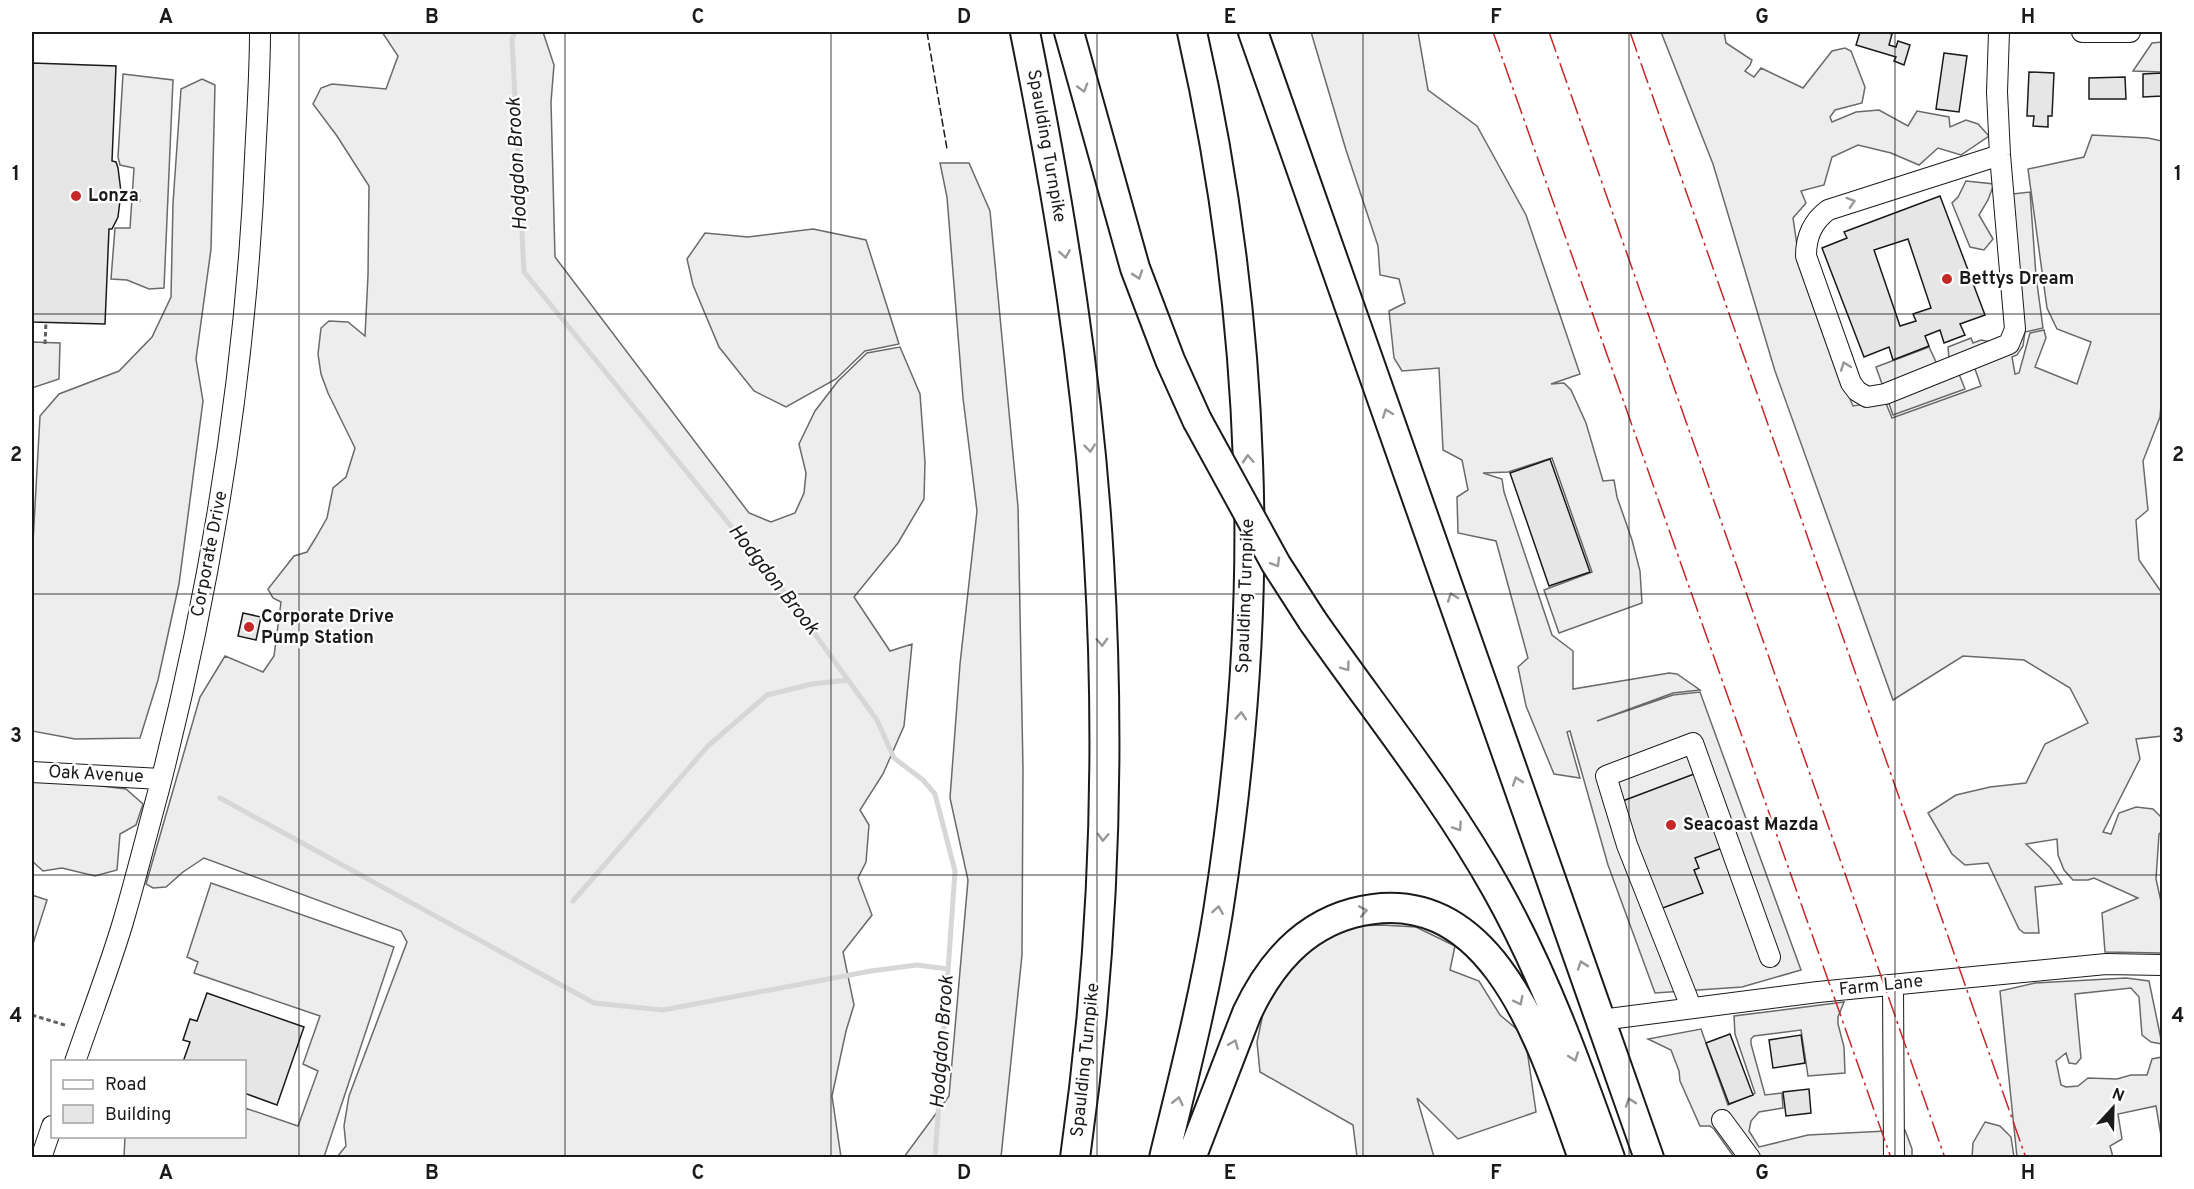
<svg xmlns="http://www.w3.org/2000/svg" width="2194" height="1189" font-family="Overpass,sans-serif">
	<rect width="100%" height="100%" fill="#fff"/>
	<path fill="#ededed" stroke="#6a6a6a" stroke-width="1.5" d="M382,32H543L554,65L551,102L555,257L749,513L771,522L795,513L804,493L806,473L799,444L815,411L838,381L867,353L900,347L920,394L925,462L924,499L898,543L854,597L890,651L912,644L904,726L883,774L860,810L869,825L866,862L858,878L872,915L843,952L854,1005L846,1031L832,1096L841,1157H337L346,1146L344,1126L349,1096L407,942L401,931L204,858L183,872L166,887L153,888L146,884L200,697L225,656L263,672L274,656L281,602L273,598L268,589L294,556L307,552L315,539L327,518L333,488L346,477L355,448L328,393L321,374L318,354L321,328L329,321L348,322L365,336L368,275L369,186L337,136L313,104L321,88L332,84L386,89L398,56Z
		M1311,32H1418L1428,90L1477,126L1526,215L1580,374L1551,384L1564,383L1571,390L1586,423L1603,481L1614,480L1617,497L1632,540L1640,571L1642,603L1559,633L1544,590L1592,572L1552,458L1508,472L1483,473L1502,479L1504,492L1552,635L1573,651V689L1669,673L1677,674L1700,690L1673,693L1597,721L1673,695L1700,692L1801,970L1742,987L1655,993L1608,865L1570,731L1567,732L1580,778L1554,774L1526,706L1518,667L1528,658L1496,541L1458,533L1457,497L1468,490L1462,460L1443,450L1439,368L1402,371L1394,358L1389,311L1405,303L1399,279L1380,275L1378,246L1346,150Z
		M1661,32H1724L1726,43L1752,60L1750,65L1745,71L1754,77L1761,68L1803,88L1832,51L1845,48L1851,51L1865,87L1862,103L1835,110L1830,117L1832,122L1856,112L1879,110L1908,126L1917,111L1949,117L1950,127L1966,120L1978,124L1989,136L1961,155L1938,148L1919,165L1891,153L1858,145L1832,157L1824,185L1801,191L1806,203L1793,218L1797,245L1827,345L1853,406L1885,401L1892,418L1981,386L1975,369L1969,365L1959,374L1965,389L1893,415L1876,367L1929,347L1937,364L1949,359L1948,347L1971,338L1973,343L1981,340L1997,343L2006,333L1995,196L2030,192L2036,276L2043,328L2025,332L2023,346L2017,355L2012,357L2015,374L2019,373L2030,333L2044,330L2046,338L2035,367L2077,384L2091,342L2057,329L2047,308L2028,169L2084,157L2092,135L2148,138L2162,141V392L2160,417L2143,461L2148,510L2136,520L2139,560L2162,593V736L2136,739L2140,759L2103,832L2111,834L2119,813L2136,807L2153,809L2161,817L2162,831L2159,834L2156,879L2162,906V953L2105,952L2102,913L2138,898L2094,878L2088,880H2073L2064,870L2058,855L2057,839L2026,844L2050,867L2062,884L2035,887L2039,933H2024L2019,929L1988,863L1965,865L1952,854L1928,813L1956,795L1990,787L2026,783L2045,744L2088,723L2070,688L2024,660L1963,656L1893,700L1775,371L1713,164Z
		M2162,42V72L2133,71L2152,43Z
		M123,74L173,80L164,288L149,289L127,280L111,279L115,228H130L134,168L120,165L118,157Z
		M202,79L215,85L211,249L196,359L203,401L179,584L158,680L140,738L75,739L32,731V560L40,416L59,394L119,371L152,337L171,297L173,203L181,89Z
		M940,163H969L990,211L1018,507L1023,769L1022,955L1001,1157H904L949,1096L968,880L950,798L960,664L977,511L963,398L947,197Z
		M1966,181L1994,184L1988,200L1979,215L1993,239L1984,250L1970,247L1952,203L1958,197Z
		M813,229L866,240L899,344L865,351L836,379L786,407L754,391L719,347L693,285L687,259L705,233L748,237Z
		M32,342L60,343L59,379L32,388Z
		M32,781L78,783L126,789L143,804L136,825L120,834L117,870L95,876L62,868L43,871L32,861Z
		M211,883L394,947L324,1157H124L125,1137L244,1136L245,1108L298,1126L318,1071L303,1064L320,1016L194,973L198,962L187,957Z
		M32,895L47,900L32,947Z
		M1382,925L1416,927L1455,946L1450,970L1479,981L1500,1015L1525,1036L1536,1112L1458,1139L1417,1098L1434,1157H1357L1353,1125L1260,1072L1257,1042L1264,1009L1278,977L1321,941L1354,926Z
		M2126,978L2149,981L2162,1044L2151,1042L2142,1035L2139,997L2131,988L2075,994L2081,1058L2076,1064L2069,1063L2066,1053L2056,1061L2061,1085L2066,1087L2078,1086L2088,1078L2117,1079L2131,1075H2147L2152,1059L2162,1057V1142L2156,1106L2118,1114L2122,1139L2110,1146L2113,1157H2017L2000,991L2035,983Z
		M1844,1002L1838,1017V1024L1844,1047L1845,1073L1808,1076L1801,1030L1754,1036L1751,1039V1044L1765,1095L1782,1093L1783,1108L1759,1112L1751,1121L1749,1131L1759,1147L1808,1135L1905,1130L1912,1149V1157H1734L1714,1129L1710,1126H1700L1680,1081L1679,1071L1671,1050L1648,1039L1701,1029L1728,1105L1755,1093L1735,1034L1734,1016Z
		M1985,1122L2000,1126L2011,1137L2014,1157H1972L1973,1143Z"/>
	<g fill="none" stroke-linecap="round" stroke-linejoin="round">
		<path stroke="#d7d7d7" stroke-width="5" d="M515,32L512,39L524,272L783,590L877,720L894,758L923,780L935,794L955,871L935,1158
			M220,798L594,1003L663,1010L871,971L917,965L948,969
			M573,901L708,746L767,695L812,684L848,680"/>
	</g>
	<path fill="#e6e6e6" stroke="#1a1a1a" stroke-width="1.5" fill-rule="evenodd" d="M1860,32H1885L1892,34L1889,45L1896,47L1898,41L1910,45L1904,65L1894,61L1896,57L1856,45Z
		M1944,53L1967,56L1959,112L1936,109Z
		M32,63L116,66L112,161L116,162L118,168L121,192L118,217L112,229H109L105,324L32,322Z
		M2029,72L2054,73L2052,116H2048V127L2033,126L2034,116H2027Z
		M2162,73V96L2143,97V74Z
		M2125,77L2126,99H2089V78Z
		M1940,196L1985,315L1960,324L1965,335L1944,343L1940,330L1925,336L1929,346L1893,360L1889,347L1864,357L1822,248L1847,238L1844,232ZM1908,239L1931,308L1913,314L1916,321L1900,326L1874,250Z
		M1550,459L1590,572L1549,586L1510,473Z
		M243,613L261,617L256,640L238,636Z
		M1694,774L1722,848L1695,858L1699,868L1694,870L1703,893L1660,909L1620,802Z
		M207,993L304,1027L277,1105L244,1093V1062H183L190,1042L183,1040L190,1019L197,1021Z
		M1730,1034L1753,1095L1729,1104L1706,1043Z
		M1801,1035L1805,1063L1773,1068L1769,1040Z
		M1809,1089L1811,1113L1786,1116L1783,1092Z"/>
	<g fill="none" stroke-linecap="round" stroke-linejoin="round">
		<defs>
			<path id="minor" d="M1999,32L1997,92L2000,155L2015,329L2009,344L1885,394L1867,397L1857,391L1851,383L1806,256C1806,237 1812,222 1828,210L2000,155
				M2082,32H2130
				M32,772L161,779
				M1893,985L1894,1158
				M1691,1007L1627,845L1606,776L1693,743L1770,957
				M1601,1020L1818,992L2106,964L2162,965
				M75,1062C91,1015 109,969 123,922C136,878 147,833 159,789C212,582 246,372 255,158C257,116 260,74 260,32
				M1722,1120L1750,1158
				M41,1158L52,1126"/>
			<path id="highway" d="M1025,32C1060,206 1089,383 1099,561C1111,760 1103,961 1075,1158
				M1069,32L1135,268L1170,360L1197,420
				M1253,32L1649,1158
				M1312,620C1374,709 1444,795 1497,890C1545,976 1577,1065 1610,1158
				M1164,1158C1184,1076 1205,994 1218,912C1241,764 1254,612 1248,462C1243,317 1224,173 1192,32
				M1191,1158L1247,1013C1269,966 1301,927 1353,913C1497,875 1546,1057 1583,1158"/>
		</defs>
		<use href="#minor" stroke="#1a1a1a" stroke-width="22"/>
		<use href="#highway" stroke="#1a1a1a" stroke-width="32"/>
		<path stroke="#5f5f5f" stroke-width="3" stroke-dasharray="4.5 3" stroke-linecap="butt" d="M121,199L143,201
			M45,344L46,322
			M32,1015L68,1026"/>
		<use href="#minor" stroke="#fff" stroke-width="20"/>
		<use href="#highway" stroke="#fff" stroke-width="28"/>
		<defs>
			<path id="highway-bridge" d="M1197,420L1276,564L1312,620"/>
		</defs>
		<use href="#highway-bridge" stroke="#1a1a1a" stroke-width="32" stroke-linecap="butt"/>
		<use href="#highway-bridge" stroke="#fff" stroke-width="28"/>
		<path stroke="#1a1a1a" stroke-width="1.5" stroke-dasharray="8 3" stroke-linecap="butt" d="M927,32L947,149"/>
		<path stroke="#c62828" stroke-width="1.5" stroke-dasharray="21 4.5 3 4.5" stroke-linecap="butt" d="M1493,32L1891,1158
			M1549,32L1945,1158
			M1630,32L2026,1158"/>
	</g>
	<defs><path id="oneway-chevron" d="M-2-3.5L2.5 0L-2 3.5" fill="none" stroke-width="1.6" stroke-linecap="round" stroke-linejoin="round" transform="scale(1.5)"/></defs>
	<g stroke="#989898">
		<use href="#oneway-chevron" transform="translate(1083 88) rotate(74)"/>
		<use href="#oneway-chevron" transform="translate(1851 202) rotate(-18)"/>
		<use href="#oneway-chevron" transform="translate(1065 254) rotate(81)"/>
		<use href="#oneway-chevron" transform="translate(1138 275) rotate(71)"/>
		<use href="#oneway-chevron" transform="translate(1845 366) rotate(-110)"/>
		<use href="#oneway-chevron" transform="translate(1387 413) rotate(-110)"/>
		<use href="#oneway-chevron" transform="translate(1090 448) rotate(84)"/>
		<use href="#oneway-chevron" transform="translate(1248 459) rotate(-93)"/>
		<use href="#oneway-chevron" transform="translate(1276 563) rotate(58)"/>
		<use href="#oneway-chevron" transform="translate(1452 597) rotate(-110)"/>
		<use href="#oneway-chevron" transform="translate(1102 642) rotate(88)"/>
		<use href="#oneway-chevron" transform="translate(1346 667) rotate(54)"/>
		<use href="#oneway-chevron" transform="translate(1241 716) rotate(-86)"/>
		<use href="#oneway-chevron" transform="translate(1517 781) rotate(-109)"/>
		<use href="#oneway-chevron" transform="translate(1458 827) rotate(56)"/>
		<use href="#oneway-chevron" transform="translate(1103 837) rotate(92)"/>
		<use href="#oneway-chevron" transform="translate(1218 910) rotate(-81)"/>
		<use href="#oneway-chevron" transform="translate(1363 911) rotate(-10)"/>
		<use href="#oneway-chevron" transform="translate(1582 965) rotate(-109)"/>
		<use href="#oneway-chevron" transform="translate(1519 1001) rotate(63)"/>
		<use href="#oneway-chevron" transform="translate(1234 1044) rotate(-68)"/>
		<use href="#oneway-chevron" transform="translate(1574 1057) rotate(70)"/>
		<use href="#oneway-chevron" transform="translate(1178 1101) rotate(-77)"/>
		<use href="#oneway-chevron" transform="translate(1630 1102) rotate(-109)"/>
	</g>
	<path fill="none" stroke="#1a1a1a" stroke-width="1.5" stroke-opacity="0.55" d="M299,32V1158M565,32V1158M831,32V1158M1097,32V1158M1363,32V1158M1629,32V1158M1895,32V1158M32,314H2162M32,594H2162M32,875H2162"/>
	<g fill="#c62828" stroke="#fff" stroke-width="2">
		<circle cx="76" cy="196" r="6"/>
		<circle cx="1947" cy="279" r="6"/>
		<circle cx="249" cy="627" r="6"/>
		<circle cx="1671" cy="825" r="6"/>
	</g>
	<g text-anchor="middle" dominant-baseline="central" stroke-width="4.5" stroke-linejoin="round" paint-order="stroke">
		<g font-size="18" fill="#1a1a1a" stroke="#fff">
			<text transform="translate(1046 146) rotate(80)">Spaulding Turnpike</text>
			<text transform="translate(210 554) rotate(-79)">Corporate Drive</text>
			<text transform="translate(1246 596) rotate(-88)">Spaulding Turnpike</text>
			<text transform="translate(96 775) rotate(3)">Oak Avenue</text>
			<text transform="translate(1881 986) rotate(-6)">Farm Lane</text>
			<text transform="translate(1086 1060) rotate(-84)">Spaulding Turnpike</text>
		</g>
		<g font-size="18" font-weight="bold" fill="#1a1a1a" stroke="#fff" text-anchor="start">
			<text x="88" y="196">Lonza</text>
			<text x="1959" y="279">Bettys Dream</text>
			<text x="261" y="617">Corporate Drive<tspan x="261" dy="21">Pump Station</tspan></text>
			<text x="1683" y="825">Seacoast Mazda</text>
		</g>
		<g font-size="20" font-style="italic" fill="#1a1a1a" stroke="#fff">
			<text transform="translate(518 164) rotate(-93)">Hodgdon Brook</text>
			<text transform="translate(773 580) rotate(52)">Hodgdon Brook</text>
			<text transform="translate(943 1042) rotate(-86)">Hodgdon Brook</text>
		</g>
	</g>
	<rect width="2194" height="1189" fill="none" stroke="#ffffff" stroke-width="66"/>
	<rect x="51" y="1060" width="195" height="78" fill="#ffffff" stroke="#a3a3a3" stroke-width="1.5"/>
	<rect x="63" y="1080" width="30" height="9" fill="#ffffff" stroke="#a3a3a3" stroke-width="1.5"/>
	<text x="105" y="1090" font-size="18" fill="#1a1a1a">Road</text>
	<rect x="63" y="1105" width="30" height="18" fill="#e6e6e6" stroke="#a3a3a3" stroke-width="1.5"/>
	<text x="105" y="1120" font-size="18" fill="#1a1a1a">Building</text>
	<g transform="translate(2113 1108) rotate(22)" stroke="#ffffff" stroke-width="4.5" paint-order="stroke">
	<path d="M0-4.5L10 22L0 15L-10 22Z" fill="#1a1a1a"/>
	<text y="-9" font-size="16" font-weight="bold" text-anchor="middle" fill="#1a1a1a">N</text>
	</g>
	<rect x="33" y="33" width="2128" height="1123" fill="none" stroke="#1a1a1a" stroke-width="2"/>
	<g font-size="20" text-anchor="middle" font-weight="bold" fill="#1a1a1a">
		<text x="166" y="23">A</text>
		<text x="432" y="23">B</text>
		<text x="698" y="23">C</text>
		<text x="964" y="23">D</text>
		<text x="1230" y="23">E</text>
		<text x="1496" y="23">F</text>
		<text x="1762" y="23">G</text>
		<text x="2028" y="23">H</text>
		<text x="16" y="180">1</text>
		<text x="2178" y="180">1</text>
		<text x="16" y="461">2</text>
		<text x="2178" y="461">2</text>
		<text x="16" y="742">3</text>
		<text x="2178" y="742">3</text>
		<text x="16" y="1022">4</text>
		<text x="2178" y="1022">4</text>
		<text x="166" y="1179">A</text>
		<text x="432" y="1179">B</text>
		<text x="698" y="1179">C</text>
		<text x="964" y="1179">D</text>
		<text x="1230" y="1179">E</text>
		<text x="1496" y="1179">F</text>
		<text x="1762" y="1179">G</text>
		<text x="2028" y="1179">H</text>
	</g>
</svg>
